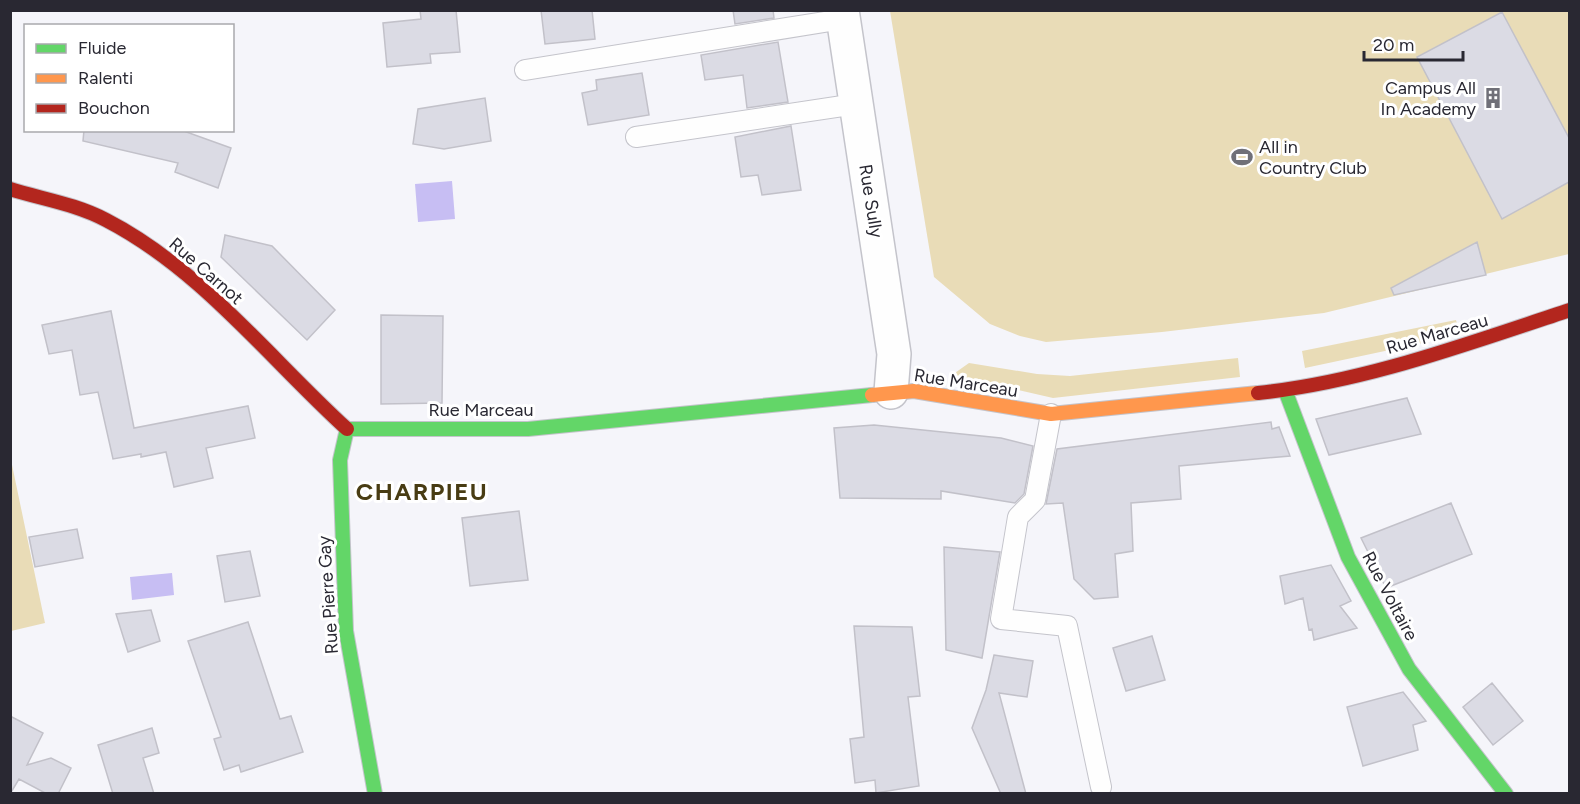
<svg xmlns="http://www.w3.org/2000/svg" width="1580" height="804" font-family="Figtree,sans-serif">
	<rect width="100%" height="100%" fill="#f5f5fa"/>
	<path fill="#e9dcb7" d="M890,11H1569V254L1324,313L1162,332L1046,342L1020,336L990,324L934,277Z
		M1456,320L1460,335L1305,368L1302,351Z
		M1238,358L1240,377L1053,398L952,375L969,363L1037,374L1070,376Z
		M11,460L45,623L11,631H10Z"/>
	<path fill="#c7bef3" d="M452,181L455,219L418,222L415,184Z
		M172,573L174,595L132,600L130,577Z"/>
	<path fill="#dbdbe4" stroke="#c2c1c9" stroke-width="1.5" d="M420,10H456L460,52L430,54L431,63L387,67L383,23L421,19Z
		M541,10H592L595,39L545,44Z
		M733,10H773L774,18L735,24Z
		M1502,12L1569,138V182L1502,219L1417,57Z
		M778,42L788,102L747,108L743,75L705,80L701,55Z
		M642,73L649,115L588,125L582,93L597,90L596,80Z
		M485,98L491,141L444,149L413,144L418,109Z
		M791,126L801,190L762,195L758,175L741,177L735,137Z
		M84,130H181L231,148L218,188L175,172L178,163L83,141Z
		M225,235L272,246L335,310L307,340L221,257Z
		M1477,242L1486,275L1394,295L1391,288Z
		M111,311L134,428L248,406L255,438L206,448L213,478L174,487L166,452L141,457V454L113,459L98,392L80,395L72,350L49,354L42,325Z
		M381,315L443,316L442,403L381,404Z
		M1407,398L1421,434L1329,455L1316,419Z
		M1271,422L1272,429L1279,427L1290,456L1179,466L1181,499L1131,503L1133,551L1115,554L1118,597L1094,599L1074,579L1063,503L1046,504L1057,449Z
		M874,425L1001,438L1033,446L1024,494L1015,503L941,491V499L840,498L834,428Z
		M1451,503L1472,554L1386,588L1361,538Z
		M519,511L528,580L470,586L462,518Z
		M77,529L83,558L35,567L29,537Z
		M944,547L1000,552L982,658L946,650Z
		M250,551L260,596L225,602L217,556Z
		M1331,565L1351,601L1340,606L1357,628L1314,640L1312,629L1309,630L1303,598L1285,604L1280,576Z
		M151,610L160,641L128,652L116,614Z
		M248,622L280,719L291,716L303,752L241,772L239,765L224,770L214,739L221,737L188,641Z
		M854,626L912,627L920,696L908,697L919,786L876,793L875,780L855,783L850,739L864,737Z
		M1152,636L1165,680L1126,691L1113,648Z
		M994,655L1033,661L1027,697L999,693L1026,794H1001L972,728L986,690Z
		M1492,683L1523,721L1493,745L1463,707Z
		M1403,692L1426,721L1413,725L1418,750L1363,766L1347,707Z
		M10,716L43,733L27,765L51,758L71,768L58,794H47L19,779L10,794Z
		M152,728L159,753L143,758L154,794H113L98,745Z"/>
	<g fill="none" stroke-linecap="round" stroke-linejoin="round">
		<defs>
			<path id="lane" d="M525,70L843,19
				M636,137L856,104
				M1051,414L1035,500L1018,517L1001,619L1067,626L1101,787"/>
			<path id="street" d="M842,10L894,354L891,392"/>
			<path id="fast" d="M1285,390L1348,557L1409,669L1506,794
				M347,429H528L872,395
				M347,429L340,460L346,631L375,794"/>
			<path id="slow" d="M872,395L914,391L1051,414L1258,393"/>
			<path id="jam" d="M10,189C42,199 76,204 106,220C201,269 269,358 347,429
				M1258,393C1365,382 1469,343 1570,310"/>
		</defs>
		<use href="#lane" stroke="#c4c4cb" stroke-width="22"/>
		<use href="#street" stroke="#c4c4cb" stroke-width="36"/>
		<use href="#fast" stroke="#c4c4cb" stroke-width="16"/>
		<use href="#slow" stroke="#c4c4cb" stroke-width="16"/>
		<use href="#jam" stroke="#c4c4cb" stroke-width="16"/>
		<use href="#lane" stroke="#fefefe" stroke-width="20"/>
		<use href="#street" stroke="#fefefe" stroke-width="33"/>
		<use href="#fast" stroke="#63d668" stroke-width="14"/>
		<use href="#slow" stroke="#ff974d" stroke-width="14"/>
		<use href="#jam" stroke="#b3261e" stroke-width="14"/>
	</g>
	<defs>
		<symbol id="building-bare" viewBox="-9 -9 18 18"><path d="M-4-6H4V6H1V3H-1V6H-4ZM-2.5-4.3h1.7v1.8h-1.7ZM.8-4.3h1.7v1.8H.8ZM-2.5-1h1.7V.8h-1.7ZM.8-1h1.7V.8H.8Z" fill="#707078" stroke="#fff" stroke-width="2.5" paint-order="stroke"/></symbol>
		<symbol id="stadium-bare" viewBox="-9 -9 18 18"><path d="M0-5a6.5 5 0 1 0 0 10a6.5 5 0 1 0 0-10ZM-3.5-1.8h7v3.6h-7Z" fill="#707078" stroke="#fff" stroke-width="2.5" paint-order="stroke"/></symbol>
	</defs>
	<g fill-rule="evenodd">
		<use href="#building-bare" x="1478" y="83" width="30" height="30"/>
		<use href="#stadium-bare" x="1227" y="142" width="30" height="30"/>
	</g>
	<g text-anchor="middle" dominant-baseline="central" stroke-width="6" stroke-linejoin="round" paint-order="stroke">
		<g font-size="18" fill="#292832" stroke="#fff" text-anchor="end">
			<text x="1476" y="88">Campus All<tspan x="1476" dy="21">In Academy</tspan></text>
			<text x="1259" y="147" text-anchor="start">All in<tspan x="1259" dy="21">Country Club</tspan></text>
		</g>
		<g font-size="18" fill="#292832" stroke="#fff">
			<text transform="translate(871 201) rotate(81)">Rue Sully</text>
			<text transform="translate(206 271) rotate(41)">Rue Carnot</text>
			<text transform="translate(1437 334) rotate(-16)">Rue Marceau</text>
			<text transform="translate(966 383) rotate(9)">Rue Marceau</text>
			<text x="481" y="410">Rue Marceau</text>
			<text transform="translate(328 595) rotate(-94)">Rue Pierre Gay</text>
			<text transform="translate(1390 596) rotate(62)">Rue Voltaire</text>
		</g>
		<g font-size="24" font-weight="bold" letter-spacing="1.5" fill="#483c13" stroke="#fff">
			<text x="422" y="491">CHARPIEU</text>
		</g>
	</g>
	<rect width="1580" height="804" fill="none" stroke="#292832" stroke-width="24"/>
	<rect x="24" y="24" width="210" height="108" fill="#ffffff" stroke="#a9a9ad" stroke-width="1.5"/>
	<rect x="36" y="44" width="30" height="9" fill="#63d668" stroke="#a9a9ad" stroke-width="1.5"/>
	<text x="78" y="54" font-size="18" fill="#292832">Fluide</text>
	<rect x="36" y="74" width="30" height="9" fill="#ff974d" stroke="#a9a9ad" stroke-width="1.5"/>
	<text x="78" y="84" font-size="18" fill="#292832">Ralenti</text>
	<rect x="36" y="104" width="30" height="9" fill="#b3261e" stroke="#a9a9ad" stroke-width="1.5"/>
	<text x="78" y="114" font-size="18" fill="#292832">Bouchon</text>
	<path d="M1364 51v9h99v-9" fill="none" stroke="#292832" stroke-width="3"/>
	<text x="1373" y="51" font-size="18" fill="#292832" stroke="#ffffff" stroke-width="4.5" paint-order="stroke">20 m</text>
</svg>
